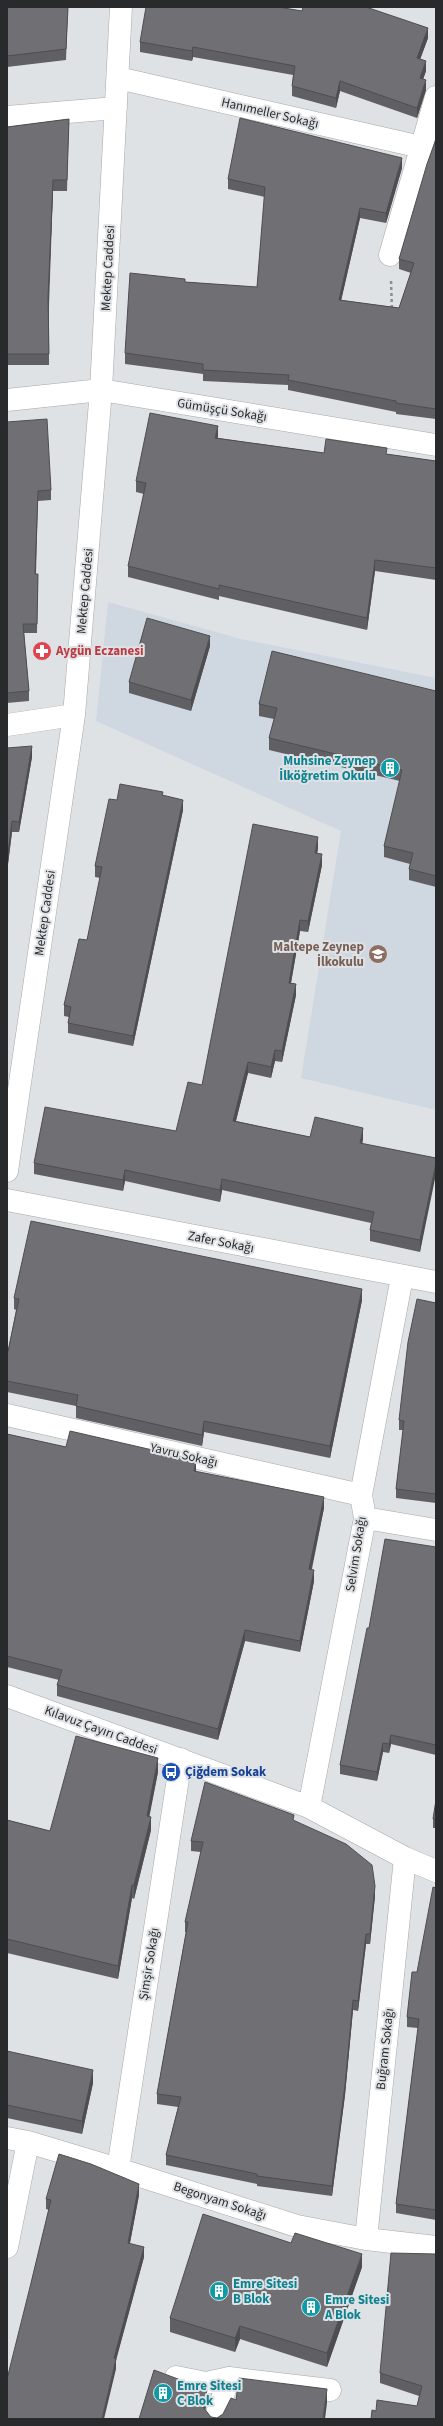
<svg xmlns="http://www.w3.org/2000/svg" width="443" height="2426" font-family="'Source Sans 3',sans-serif">
	<rect width="100%" height="100%" fill="#dfe2e5"/>
	<path fill="#cfd7e1" d="M108,602L241,639L436,678V1110L301,1078L341,831L96,721Z"/>
	<g fill="none" stroke-linecap="round" stroke-linejoin="round">
		<defs>
			<path id="minor" d="M118,78L421,147
				M7,117L116,108
				M390,255L436,97
				M7,400L101,390L436,445
				M7,725L74,715
				M7,1171L74,715L101,390L121,7
				M7,1200L436,1282
				M7,1415L361,1495
				M365,1518L436,1530
				M7,1696L309,1807L405,1858L436,1871
				M309,1807L365,1518L361,1495L402,1277
				M7,2138L28,2142L118,2169L297,2226L366,2239L436,2247
				M118,2169L181,1759
				M366,2239L405,1858
				M7,2247L28,2142
				M176,2377L206,2383L229,2378L330,2390
				M215,2419L229,2378"/>
		</defs>
		<use href="#minor" stroke="#a5a8ab" stroke-width="23"/>
		<path stroke="#8b8d8f" stroke-width="2.5" stroke-dasharray="3 3" stroke-linecap="butt" d="M391,281L392,310"/>
		<use href="#minor" stroke="#fff" stroke-width="22"/>
	</g>
	<path fill="#606064" d="M7,7H68L66,60L7,67Z
		M428,38L420,59L426,71L423,79L426,90L417,118L340,91L336,108L292,96V86L293,75L193,57L192,61L140,52V42Z
		M69,119L67,191H53L49,307V365H7V127Z
		M436,139V419L396,414V412L288,390V385L203,381V374L125,364V353L185,282L257,287L265,197L228,189V179L402,168L386,223L360,218L341,300L399,308L411,273L399,269V259Z
		M7,422L51,490V500L38,501L36,574H38L37,633H24L29,691V701L7,703Z
		M218,438L324,453L387,454L436,461V580L375,571L367,630L219,596V600L128,577V566L144,494L136,492V481Z
		M210,646L191,711L129,693V682Z
		M436,691V887L409,880V869L410,864L384,857V846L400,781L269,750V738L274,719L259,716V704Z
		M7,748L32,757L19,832H12L7,872Z
		M163,795L183,810L133,1046L68,1033V1023L69,1017L64,1016V1005L87,940L100,878L95,877V866L117,800Z
		M318,849L317,853L322,865L308,932L300,931L291,983L296,995L282,1062L275,1061L271,1078L248,1073L236,1121L310,1137L363,1139L362,1144L436,1158L420,1252L370,1241V1230L371,1223L222,1190L220,1202L125,1181L123,1191L34,1174V1163L176,1131L202,1085Z
		M14,1298L362,1300L330,1458L204,1432L202,1446L76,1418V1406L7,1392V1356L16,1310L14,1309Z
		M436,1303V1503L396,1498V1489L403,1430H399V1420Z
		M7,1434L66,1447L196,1471V1472L324,1508L312,1569L314,1581L300,1652L245,1641L218,1740L57,1696V1685L59,1680L7,1667Z
		M436,1547V1755L391,1744L389,1753L383,1752L377,1781L340,1774V1765L369,1628Z
		M158,1772L149,1816L151,1830L134,1899L132,1898L118,1979L7,1953V1820L50,1831Z
		M436,1800V1828H433V1819Z
		M294,1821L375,1896L370,1944H366L358,2011L353,2010L345,2095L332,2196L257,2186V2184L166,2165V2155L178,2107L157,2104V2094L186,1932H185V1922L201,1852L191,1851V1841Z
		M436,1888V2220L396,2213V2204L418,2028L407,2027V2017Z
		M7,2051L93,2083L82,2134L7,2118Z
		M139,2195L130,2243L144,2257L116,2359V2369L31,2283L49,2210L46,2209V2199Z
		M291,2243L362,2267L327,2367L240,2339L235,2352L170,2332V2318Z
		M436,2254V2419L376,2411L417,2406L419,2396L380,2383V2373Z"/>
	<path fill="#4e4e51" d="M428,28V38L417,68V58Z
		M193,47V57L192,61V51Z
		M426,61V71L420,88V78Z
		M426,80V90L417,118V108Z
		M340,81V91L336,108V98Z
		M402,158V168L386,223V213Z
		M53,180V191L48,310V299Z
		M360,208V218L339,310V300Z
		M218,426V437L215,449V438Z
		M375,560V571L367,630V618Z
		M210,636V646L191,711V700Z
		M32,746V757L19,832V822Z
		M183,800V810L133,1046V1036Z
		M12,821V832L7,872V862Z
		M318,837V849L315,864V853Z
		M322,854V865L308,932V921Z
		M300,920V931L289,994V983Z
		M296,984V995L282,1062V1051Z
		M275,1050V1061L271,1078V1067Z
		M248,1062V1073L233,1132V1121Z
		M363,1128V1139L360,1154V1143Z
		M436,1163V1174L420,1252V1240Z
		M125,1170V1181L123,1191V1180Z
		M222,1179V1190L220,1202V1190Z
		M362,1289V1300L330,1458V1446Z
		M204,1421V1432L202,1446V1435Z
		M196,1460V1471L194,1482V1471Z
		M324,1497V1508L309,1580V1569Z
		M314,1570V1581L300,1652V1641Z
		M245,1630V1641L218,1740V1729Z
		M391,1735V1744L389,1753V1744Z
		M383,1743V1752L377,1781V1772Z
		M158,1758V1772L147,1829V1816Z
		M151,1817V1830L134,1899V1885Z
		M132,1885V1898L118,1979V1966Z
		M375,1886V1896L370,1944V1934Z
		M366,1934V1944L358,2011V2001Z
		M353,2000V2010L345,2095L332,2196V2186Z
		M93,2070V2083L82,2134V2121Z
		M139,2184V2195L128,2253V2243Z
		M144,2247V2257L114,2368V2358Z
		M362,2254V2267L327,2367V2353Z
		M240,2326V2339L235,2352V2338Z
		M116,2359V2369L104,2419H102Z
		M327,2389V2403L325,2419H323Z
		M207,2390V2403L203,2419V2407Z"/>
	<path fill="#707074" stroke="#4e4e51" d="M7,7H68L66,49L7,56Z
		M146,7H278L302,11L303,7H366L428,28L417,58L426,61L420,78L426,80L417,108L340,81L336,98L292,86L295,66L193,47L192,51L140,42Z
		M240,118L402,158L386,213L360,208L339,300L399,308L414,263L399,259L427,164L436,139V409L396,403V401L288,380L289,375L203,370V364L125,353L130,273L185,279V282L257,287L265,187L228,179Z
		M69,119L67,180H53L48,299L49,354H7V127Z
		M150,413L218,426L215,438L324,453L326,439L387,448L386,454L436,461V568L375,560L367,618L219,585V589L128,566L146,483L136,481Z
		M47,419L51,490L38,491L35,574H38L37,624H23L29,691L7,693V422Z
		M147,618L210,636L191,700L129,682Z
		M272,651L436,691V876L409,869L413,853L384,846L402,770L269,738L277,708L259,704Z
		M32,746L19,822L12,821L7,862V748Z
		M120,784L163,792L162,795L183,800L133,1036L68,1023L71,1007L64,1005L79,939L87,940L102,867L95,866L109,799L117,800Z
		M253,824L318,837L315,853L322,854L308,921L300,920L289,983L296,984L282,1051L275,1050L271,1067L248,1062L233,1121L310,1137L315,1117L363,1128L360,1143L436,1158V1163L420,1240L370,1230L374,1212L222,1179L220,1190L125,1170L123,1180L34,1163L45,1107L176,1131L188,1082L202,1085Z
		M31,1221L362,1289L330,1446L204,1421L202,1435L76,1406L78,1395L7,1381V1356L19,1299L14,1298Z
		M417,1299L436,1303V1494L396,1489L404,1421L399,1420L408,1342Z
		M70,1431L196,1460L194,1471L324,1497L309,1569L314,1570L300,1641L245,1630L218,1729L57,1685L62,1670L7,1656V1434L66,1447Z
		M385,1539L436,1547V1745L391,1735L389,1744L383,1743L377,1772L340,1765L367,1628H369Z
		M76,1736L158,1758L147,1816L151,1817L134,1885H132L118,1966L7,1939V1820L50,1831Z
		M205,1782L294,1815L293,1820L346,1844L372,1865L375,1886L370,1934H366L358,2001L353,2000L345,2085L332,2186L257,2176V2174L166,2155L181,2097L157,2094L188,1922H185L203,1842L191,1841Z
		M436,1800V1819H433Z
		M433,1887L436,1888V2210L396,2204L419,2019L407,2017L412,1972H417Z
		M7,2051L93,2070L82,2121L7,2105Z
		M59,2154L91,2164L139,2184L128,2243L144,2247L114,2358L116,2359L102,2419H7V2379L31,2283L51,2200L46,2199Z
		M203,2214L291,2243L295,2233L362,2254L327,2353L240,2326L235,2338L170,2318Z
		M391,2253L436,2254V2419H371L372,2410L376,2411L377,2400L417,2406L422,2386L380,2373Z
		M154,2370L207,2390L203,2407L211,2417L217,2418L223,2414L231,2398L236,2400L239,2378L327,2389L323,2419H139Z"/>
	<defs>
		<symbol id="pharmacy-disc" viewBox="-11 -11 22 22"><circle r="9.5" fill="#e0444e" stroke="#dfe2e5"/><path d="M-2-6h4v4h4v4h-4v4h-4v-4h-4v-4h4Z" fill="#fff"/></symbol>
		<symbol id="building-disc" viewBox="-11 -11 22 22"><circle r="9.5" fill="#0f9aa8" stroke="#dfe2e5"/><path d="M-4-6H4V6H1V3H-1V6H-4ZM-2.5-4.3h1.7v1.8h-1.7ZM.8-4.3h1.7v1.8H.8ZM-2.5-1h1.7V.8h-1.7ZM.8-1h1.7V.8H.8Z" fill="#fff"/></symbol>
		<symbol id="school-disc" viewBox="-11 -11 22 22"><circle r="9.5" fill="#8d6e63" stroke="#dfe2e5"/><path d="M0-5L7-2L0 1L-7-2ZM-4 1L0 2.5L4 1V4Q0 6-4 4Z" fill="#fff"/></symbol>
		<symbol id="bus-disc" viewBox="-11 -11 22 22"><circle r="9.5" fill="#1a4fb4" stroke="#dfe2e5"/><path d="M-5-6H5V4H4V6H2V4H-2V6H-4V4H-5ZM-3.5-4V0h7V-4ZM-3.5 1.2v1.5H-2V1.2ZM2 1.2v1.5H3.5V1.2Z" fill="#fff"/></symbol>
	</defs>
	<g fill-rule="evenodd">
		<use href="#pharmacy-disc" x="31" y="640" width="22" height="22"/>
		<use href="#building-disc" x="379" y="757" width="22" height="22"/>
		<use href="#school-disc" x="367" y="943" width="22" height="22"/>
		<use href="#bus-disc" x="160" y="1761" width="22" height="22"/>
		<use href="#building-disc" x="208" y="2280" width="22" height="22"/>
		<use href="#building-disc" x="300" y="2296" width="22" height="22"/>
		<use href="#building-disc" x="152" y="2382" width="22" height="22"/>
	</g>
	<g text-anchor="middle" dominant-baseline="central" stroke-width="4" stroke-linejoin="round" paint-order="stroke">
		<g font-size="13" fill="#292a2b" stroke="#dfe2e5">
			<text transform="translate(270 113) rotate(13)">Hanımeller Sokağı</text>
			<text transform="translate(108 268) rotate(-87)">Mektep Caddesi</text>
			<text transform="translate(222 410) rotate(9)">Gümüşçü Sokağı</text>
			<text transform="translate(85 591) rotate(-85)">Mektep Caddesi</text>
			<text transform="translate(45 913) rotate(-82)">Mektep Caddesi</text>
			<text transform="translate(221 1242) rotate(11)">Zafer Sokağı</text>
			<text transform="translate(184 1455) rotate(13)">Yavru Sokağı</text>
			<text transform="translate(356 1554) rotate(-81)">Selvim Sokağı</text>
			<text transform="translate(101 1730) rotate(20)">Kılavuz Çayırı Caddesi</text>
			<text transform="translate(149 1964) rotate(-81)">Şimşir Sokağı</text>
			<text transform="translate(385 2049) rotate(-84)">Buğram Sokağı</text>
			<text transform="translate(220 2201) rotate(18)">Begonyam Sokağı</text>
		</g>
		<g font-size="13" font-weight="bold" fill="#be3a42" stroke="#dfe2e5" text-anchor="start">
			<text x="56" y="651">Aygün Eczanesi</text>
		</g>
		<g font-size="13" font-weight="bold" fill="#0d838f" stroke="#dfe2e5" text-anchor="start">
			<text x="376" y="761" text-anchor="end">Muhsine Zeynep<tspan x="376" dy="15">İlköğretim Okulu</tspan></text>
			<text x="233" y="2284">Emre Sitesi<tspan x="233" dy="15">B Blok</tspan></text>
			<text x="325" y="2300">Emre Sitesi<tspan x="325" dy="15">A Blok</tspan></text>
			<text x="177" y="2386">Emre Sitesi<tspan x="177" dy="15">C Blok</tspan></text>
		</g>
		<g font-size="13" font-weight="bold" fill="#785e54" stroke="#dfe2e5" text-anchor="end">
			<text x="364" y="947">Maltepe Zeynep<tspan x="364" dy="15">İlkokulu</tspan></text>
		</g>
		<g font-size="13" font-weight="bold" fill="#164399" stroke="#dfe2e5" text-anchor="start">
			<text x="185" y="1772">Çiğdem Sokak</text>
		</g>
	</g>
	<rect width="443" height="2426" fill="none" stroke="#292a2b" stroke-width="16"/>
</svg>
